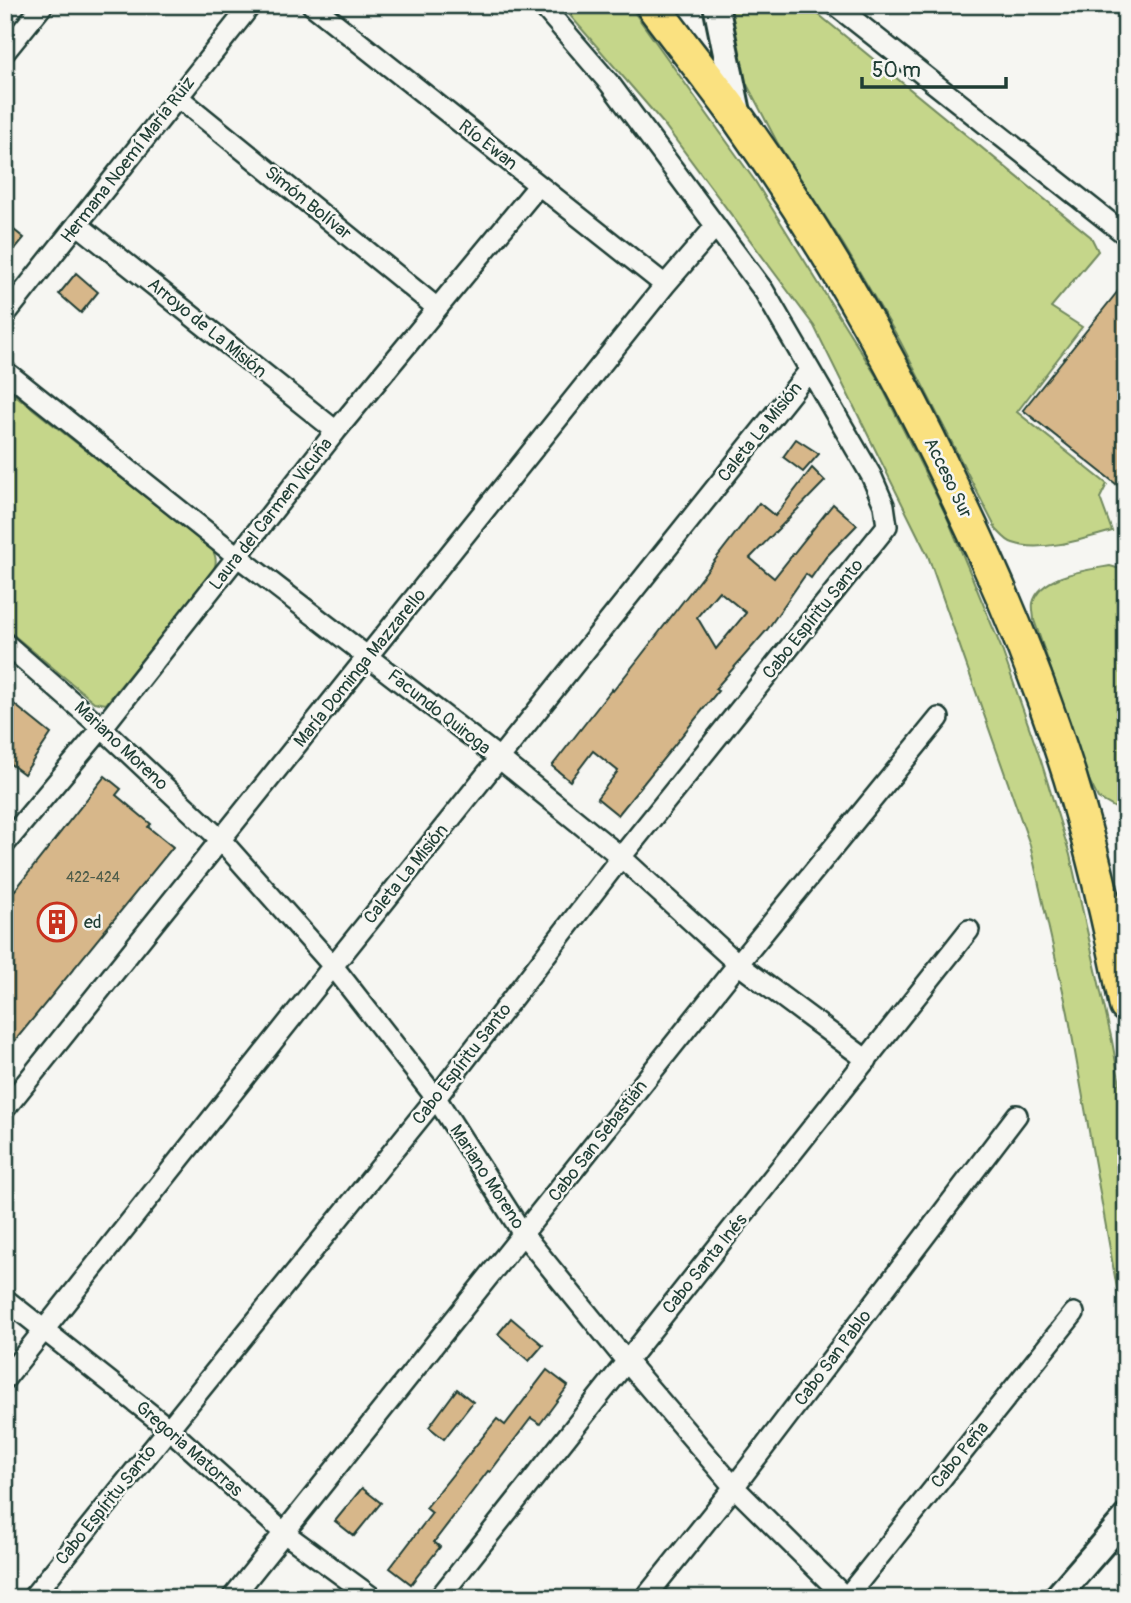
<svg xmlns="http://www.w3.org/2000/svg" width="1131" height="1603" font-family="Pangolin,sans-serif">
	<rect width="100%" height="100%" fill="#f6f6f2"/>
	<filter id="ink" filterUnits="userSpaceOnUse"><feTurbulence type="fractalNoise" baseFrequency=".0143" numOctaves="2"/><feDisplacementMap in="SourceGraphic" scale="14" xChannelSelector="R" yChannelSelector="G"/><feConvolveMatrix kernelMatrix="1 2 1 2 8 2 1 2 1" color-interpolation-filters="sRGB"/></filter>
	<g filter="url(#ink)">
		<path fill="#c5d68a" stroke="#728a5f" stroke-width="2" d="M561,5H629L755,181L878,379L947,517L1001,647L1041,761L1070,855L1112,1041L1126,1117V1339L1068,1013L1030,845L928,556L814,326L663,123Z
			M729,5H807L1091,237L1098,251L1051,307L1082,327L1017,412L1107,484L1100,498L1112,531C1084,539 1040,553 1013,543C1006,541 1001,534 996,529L900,341L843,244L777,142L742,75L729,39Z
			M5,387L212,549C217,558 217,564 212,573L106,704L94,702L5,628Z
			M1110,566L1124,570L1126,575V814L1098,798L1089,780L1034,620C1034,615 1032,608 1033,603C1040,575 1087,570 1110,566Z"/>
		<path fill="#d7b78a" stroke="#1f3d34" stroke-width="2" fill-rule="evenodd" d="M5,223L24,238L5,261Z
			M76,273L98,292L81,313L59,294Z
			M1126,281V492L1023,410Z
			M796,439L819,454L803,472L783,457Z
			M812,468L825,481L750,558L774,578L833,504L857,525L826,557L811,578L806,574L767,630L715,689L718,691L618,815L597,798L618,771L593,751L570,781L552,766L612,689L613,691L640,657L759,503L775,516ZM719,591L746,613L716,649L697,617Z
			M5,697L51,734L24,774L5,760Z
			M105,776L121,789L116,795L151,824L148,827L173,847L5,1053V882L15,890Z
			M511,1318L543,1345L529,1361L498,1334Z
			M547,1370L568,1386L540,1424L531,1418L490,1472L488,1471L434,1542L440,1547L411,1584L390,1568L432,1513L426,1508L497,1419L505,1425Z
			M457,1389L473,1402L444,1439L429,1427Z
			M362,1488L381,1503L354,1536L335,1521Z"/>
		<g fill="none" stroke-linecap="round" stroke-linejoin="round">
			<defs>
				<path id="minor" d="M312,5L665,285
					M835,5L1126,235
					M5,52L43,5
					M178,97L437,308
					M77,224L336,431
					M5,315L251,5
					M5,371L237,556L499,758L621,857L738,964L867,1060
					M5,643L102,728L221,840L333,966L436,1098L523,1234L627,1362L734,1487L846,1598
					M5,844L102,728L336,431L539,185
					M5,1109L665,285L715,227
					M5,1299L168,1428L283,1532L373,1598
					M5,1379L333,966L809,371
					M32,1598L436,1098L621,857L887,526L884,505L871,475L764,291L610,84L542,5
					M232,1598L738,964L939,718
					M439,1598L969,930
					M645,1598L734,1487L1017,1115
					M846,1598L1074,1313"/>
				<path id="tertiary" d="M716,5L739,117
					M1056,1598L1126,1517"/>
				<path id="primary" d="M652,5C681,44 712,82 740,121C825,241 897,368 959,501C1002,590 1040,682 1070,777C1093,852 1111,929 1126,1006"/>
			</defs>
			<use href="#minor" stroke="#1f3d34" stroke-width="24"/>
			<use href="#tertiary" stroke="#1f3d34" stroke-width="30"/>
			<use href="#primary" stroke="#1f3d34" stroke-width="37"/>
			<use href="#minor" stroke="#f6f6f2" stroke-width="19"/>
			<use href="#tertiary" stroke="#f6f6f2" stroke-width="24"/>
			<use href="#primary" stroke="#fae180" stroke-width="32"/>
		</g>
	</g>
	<defs>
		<symbol id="building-ring" viewBox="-11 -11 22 22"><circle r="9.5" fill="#f6f6f2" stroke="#c8321e" stroke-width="1.5"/><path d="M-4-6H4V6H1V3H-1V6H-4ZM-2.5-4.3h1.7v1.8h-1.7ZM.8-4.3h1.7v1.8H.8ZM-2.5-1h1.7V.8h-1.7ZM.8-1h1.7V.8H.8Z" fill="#c8321e"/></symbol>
	</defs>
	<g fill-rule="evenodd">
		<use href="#building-ring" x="35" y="900" width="44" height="44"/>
	</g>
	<g text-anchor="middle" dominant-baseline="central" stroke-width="5" stroke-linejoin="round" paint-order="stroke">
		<g font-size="14" fill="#4d5c4a">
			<text x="93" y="877">422-424</text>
		</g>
		<g font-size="18" fill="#1f3d34" stroke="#f6f6f2">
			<text transform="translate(488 145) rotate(38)">Río Ewan</text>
			<text transform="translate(128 160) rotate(-52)">Hermana Noemí María Ruiz</text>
			<text transform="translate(308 203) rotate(39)">Simón Bolívar</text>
			<text transform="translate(207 328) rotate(39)">Arroyo de La Misión</text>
			<text transform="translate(760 432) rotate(-51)">Caleta La Misión</text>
			<text transform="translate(948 478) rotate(64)">Acceso Sur</text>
			<text transform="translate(271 514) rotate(-52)">Laura del Carmen Vicuña</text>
			<text transform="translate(813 619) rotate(-51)">Cabo Espíritu Santo</text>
			<text transform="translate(360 668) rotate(-51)">María Dominga Mazzarello</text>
			<text transform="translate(439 712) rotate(38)">Facundo Quiroga</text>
			<text transform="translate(121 746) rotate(43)">Mariano Moreno</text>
			<text transform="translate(406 874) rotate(-51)">Caleta La Misión</text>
			<text transform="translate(462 1064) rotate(-52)">Cabo Espíritu Santo</text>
			<text transform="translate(598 1141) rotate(-52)">Cabo San Sebastián</text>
			<text transform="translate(487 1177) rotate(57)">Mariano Moreno</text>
			<text transform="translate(705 1264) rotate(-51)">Cabo Santa Inés</text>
			<text transform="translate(833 1358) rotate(-53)">Cabo San Pablo</text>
			<text transform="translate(189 1449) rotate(41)">Gregoria Matorras</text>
			<text transform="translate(960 1455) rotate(-51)">Cabo Peña</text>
			<text transform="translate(106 1505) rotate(-51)">Cabo Espíritu Santo</text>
		</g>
		<g font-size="18" fill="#1f3d34" stroke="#f6f6f2" text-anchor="start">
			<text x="84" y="922">ed</text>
		</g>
	</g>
	<rect width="1131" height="1603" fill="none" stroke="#f6f6f2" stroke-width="28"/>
	<rect x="14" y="14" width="1103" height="1575" fill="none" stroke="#1f3d34" stroke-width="2.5" filter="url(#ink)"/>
	<path d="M862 77v10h144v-10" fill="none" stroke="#1f3d34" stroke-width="3.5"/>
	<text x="872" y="77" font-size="21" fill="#1f3d34" stroke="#f6f6f2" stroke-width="5" paint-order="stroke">50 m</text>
</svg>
